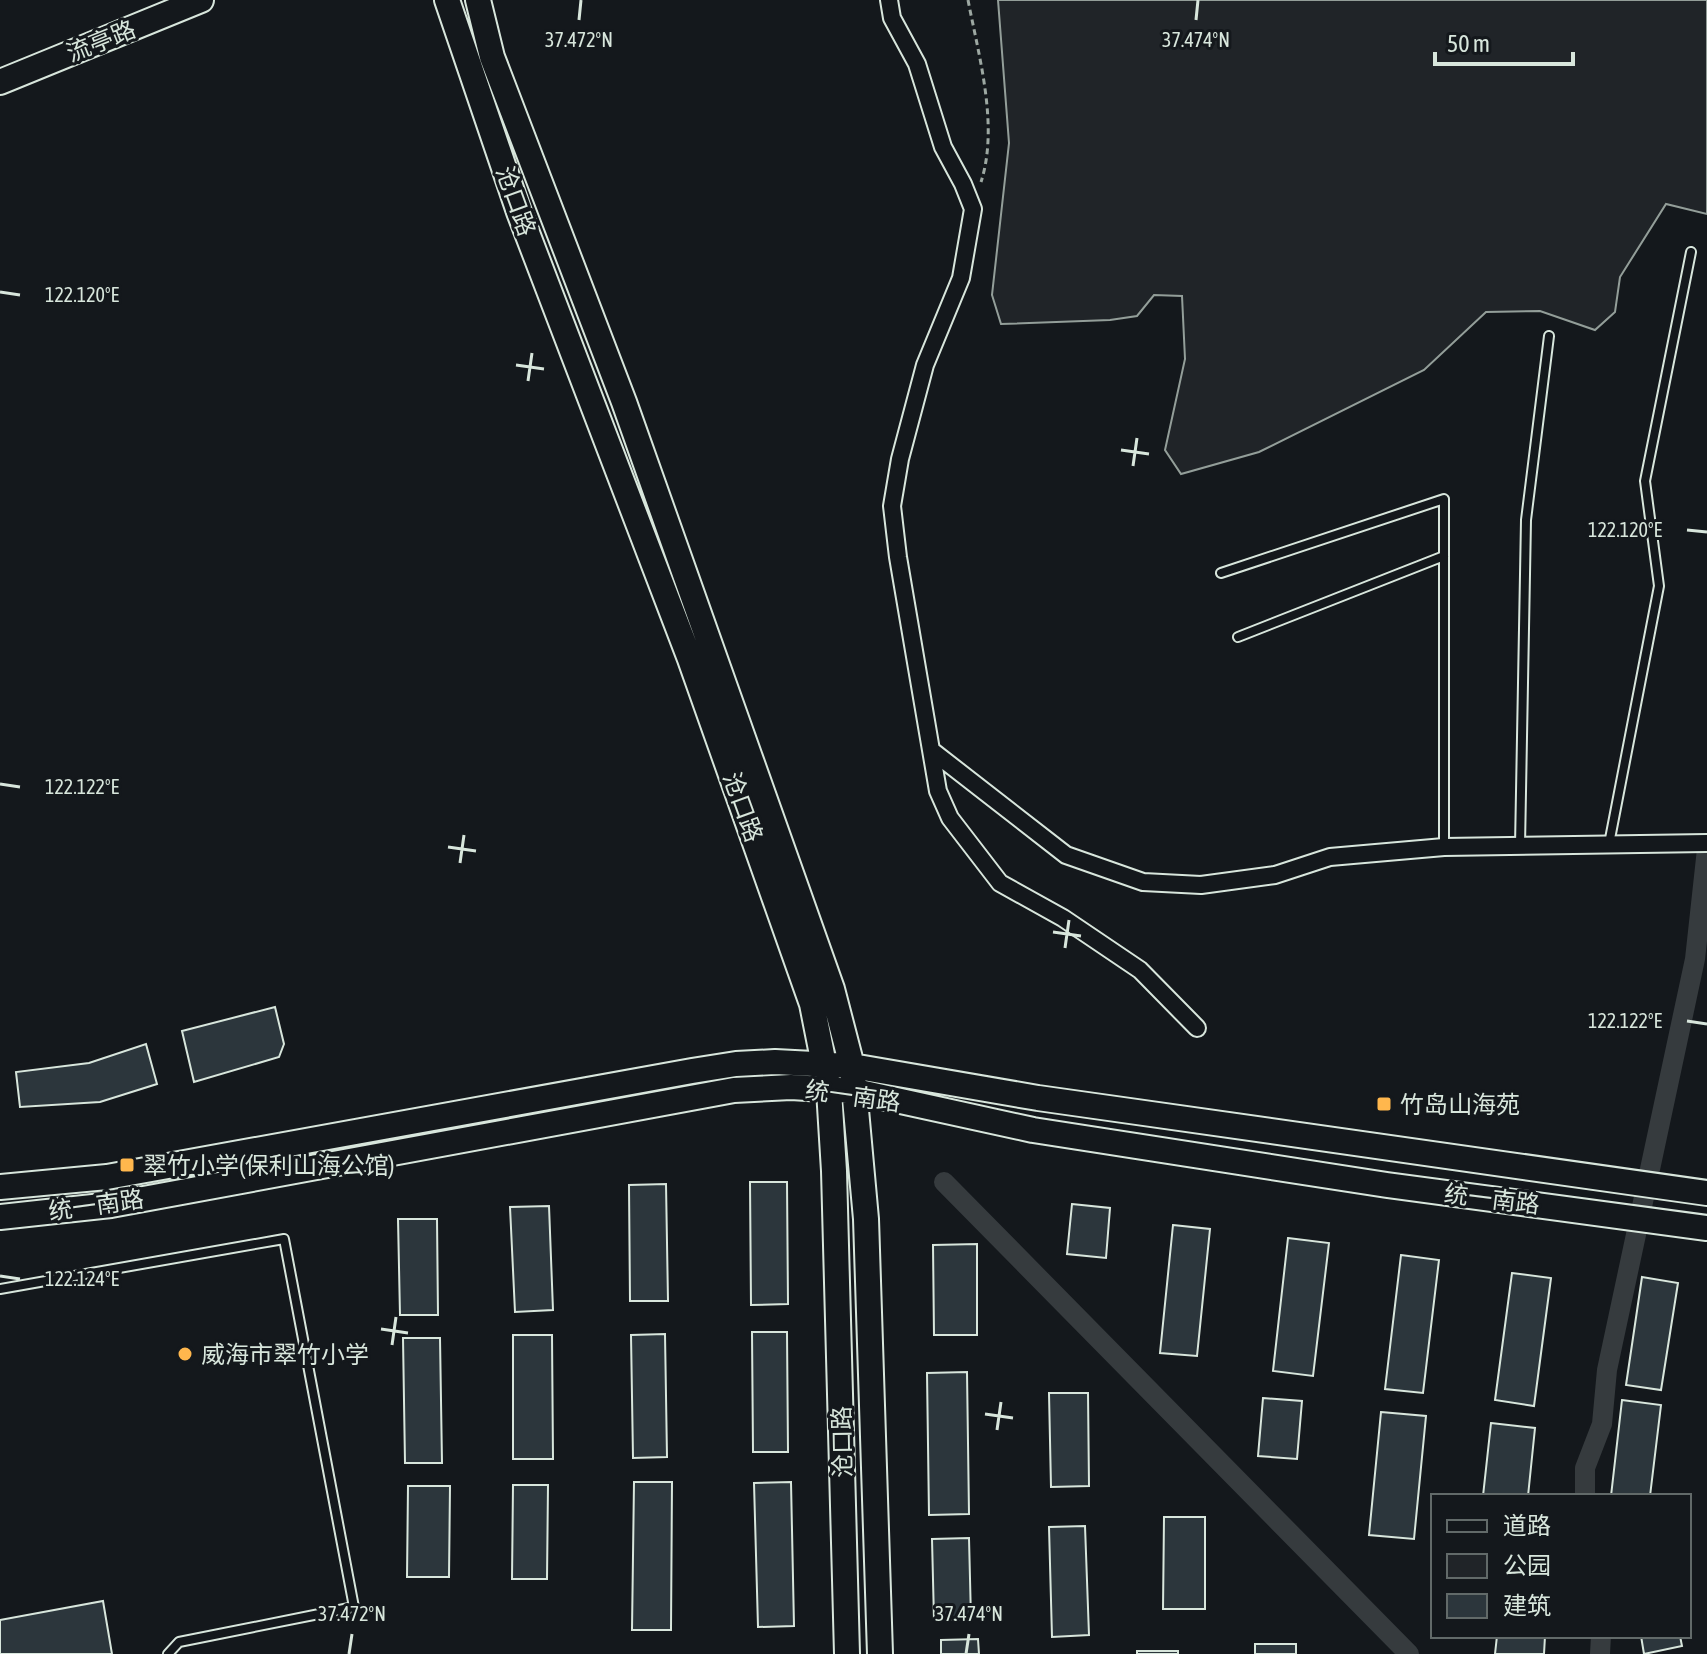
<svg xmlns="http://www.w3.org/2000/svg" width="1707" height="1654" font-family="'Asap Condensed','Noto Sans SC',sans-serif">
	<rect width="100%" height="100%" fill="#14181c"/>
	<path fill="#202428" stroke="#939e99" stroke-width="2" d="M998,0H1707V214L1666,204L1620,277L1615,312L1595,330L1540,311L1486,312L1424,370L1259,452L1181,474L1165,450L1185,359L1182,296L1154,295L1137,316L1110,320L1001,324L992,295L1009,143Z"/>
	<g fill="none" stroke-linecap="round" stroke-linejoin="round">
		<path stroke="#363b3e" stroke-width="20" d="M944,1182L1409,1654
			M1585,1496V1468L1602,1424L1607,1370L1695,959L1707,849
			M1600,1654L1601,1636"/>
	</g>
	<path fill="#2c363c" stroke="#d8e6dc" stroke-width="2" d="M275,1007L284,1044L279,1057L194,1082L182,1031Z
		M146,1044L157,1084L100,1102L20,1107L16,1072L89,1063Z
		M750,1182H787L788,1304L751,1305Z
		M666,1184L668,1301H630L629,1185Z
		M1072,1204L1110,1208L1106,1258L1067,1254Z
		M549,1206L553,1310L515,1312L510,1207Z
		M398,1219H437L438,1315H400Z
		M1173,1225L1210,1229L1197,1356L1160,1353Z
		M1288,1238L1329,1243L1313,1376L1273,1371Z
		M977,1244V1335H934L933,1245Z
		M1401,1255L1439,1260L1423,1393L1385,1389Z
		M1512,1273L1551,1278L1534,1406L1495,1400Z
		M1642,1277L1678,1283L1661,1390L1626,1385Z
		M752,1332H787L788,1452H753Z
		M665,1334L667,1457L633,1458L631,1335Z
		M513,1335H552L553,1459H513Z
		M403,1338H440L442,1463H405Z
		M967,1372L969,1514L929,1515L927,1373Z
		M1049,1393H1088L1089,1486L1051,1487Z
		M1263,1398L1302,1401L1297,1459L1258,1456Z
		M1622,1400L1661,1405L1650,1496H1611Z
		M1381,1412L1426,1416L1414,1539L1369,1535Z
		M1491,1423L1535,1428L1528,1496H1483Z
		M634,1482H672L671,1630H632Z
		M791,1482L794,1626L758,1627L754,1483Z
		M513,1485H548L547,1579H512Z
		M408,1486H450L449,1577H407Z
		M1164,1517H1205V1609H1163Z
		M1085,1526L1089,1635L1052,1637L1049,1527Z
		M969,1538L971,1619L934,1620L932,1539Z
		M103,1601L112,1654H0V1620Z
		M1497,1636H1545L1544,1654H1495Z
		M1641,1636H1680L1682,1646L1644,1654Z
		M978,1639L979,1654H941V1640Z
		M1255,1644H1296V1654H1255Z
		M1137,1651H1178V1654H1137Z"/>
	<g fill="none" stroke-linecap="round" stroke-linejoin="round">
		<defs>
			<path id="lane" d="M1221,573L1444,499V847
				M1238,637L1444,556
				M1609,844L1659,586L1645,481L1691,252
				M1520,846L1526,520L1549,336
				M0,1289L284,1239L354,1607L179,1642L168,1654"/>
			<path id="street" d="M889,0L892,18L917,64L943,147L963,184L973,209L961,278L925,365L900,459L892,506L898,557L938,791L950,818L1000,883L1063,918L1140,970L1197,1028
				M931,750L1066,855L1143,882L1201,885L1275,875L1330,857L1444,847L1707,843"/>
			<path id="secondary" d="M447,0L519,212L690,659L812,1004L829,1090L834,1171L847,1654
				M478,0L492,57L624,402L832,989L852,1066L866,1219L880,1654
				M0,82L201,0
				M0,1187L107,1177L692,1071L736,1064L775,1062L852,1066L1038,1098L1707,1193
				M0,1217L111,1205L734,1090L791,1087L855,1091L1033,1130L1387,1185L1707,1228"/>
		</defs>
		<use href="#lane" stroke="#d8e6dc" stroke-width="12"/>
		<use href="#street" stroke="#d8e6dc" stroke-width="20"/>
		<use href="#secondary" stroke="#d8e6dc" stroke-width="28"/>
		<path stroke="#9da8a2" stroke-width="3" stroke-dasharray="6 4" stroke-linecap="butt" d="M968,0C979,57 999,126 981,182"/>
		<use href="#lane" stroke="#14181c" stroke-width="8"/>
		<use href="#street" stroke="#14181c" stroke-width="16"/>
		<use href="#secondary" stroke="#14181c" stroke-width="24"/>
	</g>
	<path fill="none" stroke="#d8e6dc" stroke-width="3" d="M579,20L581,0M1196,20L1198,0M0,292L20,295M516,365L544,369M528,381L532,353M1121,450L1149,454M1133,466L1137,438M1687,530L1707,532M0,784L20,787M448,847L476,851M460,863L464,835M1053,932L1081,936M1065,948L1069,920M1687,1021L1707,1024M0,1276L20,1279M381,1329L408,1333M392,1345L396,1317M985,1414L1013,1418M997,1430L1001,1402M349,1654L352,1634M966,1654L969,1634"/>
	<g fill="#ffb74d" stroke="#14181c" stroke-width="3">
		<rect x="1376" y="1096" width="16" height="16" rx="4"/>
		<rect x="119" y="1157" width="16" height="16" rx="4"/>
		<circle cx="185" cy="1354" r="8"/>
	</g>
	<g text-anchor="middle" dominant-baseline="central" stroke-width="6" stroke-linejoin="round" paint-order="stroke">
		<g font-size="24" fill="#d8e6dc" stroke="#14181c">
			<text transform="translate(101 41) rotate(-22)">流亭路</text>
			<text transform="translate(516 201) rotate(70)">沧口路</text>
			<text transform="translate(743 807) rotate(70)">沧口路</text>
			<text transform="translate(853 1096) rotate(8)">统一南路</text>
			<text transform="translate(1492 1199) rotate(7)">统一南路</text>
			<text transform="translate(96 1205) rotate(-8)">统一南路</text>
			<text transform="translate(842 1442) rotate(-91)">沧口路</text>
		</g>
		<g font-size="24" fill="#d8e6dc" stroke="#14181c" text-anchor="start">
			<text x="1400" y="1104">竹岛山海苑</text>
			<text x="143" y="1165">翠竹小学(保利山海公馆)</text>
			<text x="201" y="1354">威海市翠竹小学</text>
		</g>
	</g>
	<g font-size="20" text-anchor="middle" fill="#d8e6dc" stroke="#14181c" stroke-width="6" stroke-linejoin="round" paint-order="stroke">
		<text x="579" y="47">37.472°N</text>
		<text x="1196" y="47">37.474°N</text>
		<text x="82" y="302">122.120°E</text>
		<text x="1625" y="537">122.120°E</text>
		<text x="82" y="794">122.122°E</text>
		<text x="1625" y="1028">122.122°E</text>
		<text x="82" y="1286">122.124°E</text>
		<text x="352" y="1621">37.472°N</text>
		<text x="969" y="1621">37.474°N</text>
	</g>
	<rect x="1431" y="1494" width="260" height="144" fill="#14181c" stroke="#626a69" stroke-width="2"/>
	<rect x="1447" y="1520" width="40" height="12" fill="#14181c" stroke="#626a69" stroke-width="2"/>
	<text x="1503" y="1534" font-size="24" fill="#d8e6dc">道路</text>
	<rect x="1447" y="1554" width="40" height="24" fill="#202428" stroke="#626a69" stroke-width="2"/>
	<text x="1503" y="1574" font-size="24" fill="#d8e6dc">公园</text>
	<rect x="1447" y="1594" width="40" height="24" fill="#2c363c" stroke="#626a69" stroke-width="2"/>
	<text x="1503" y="1614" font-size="24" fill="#d8e6dc">建筑</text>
	<path d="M1435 52v12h138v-12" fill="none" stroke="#d8e6dc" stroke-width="4"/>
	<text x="1447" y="52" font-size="24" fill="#d8e6dc" stroke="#14181c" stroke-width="6" paint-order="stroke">50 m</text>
</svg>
